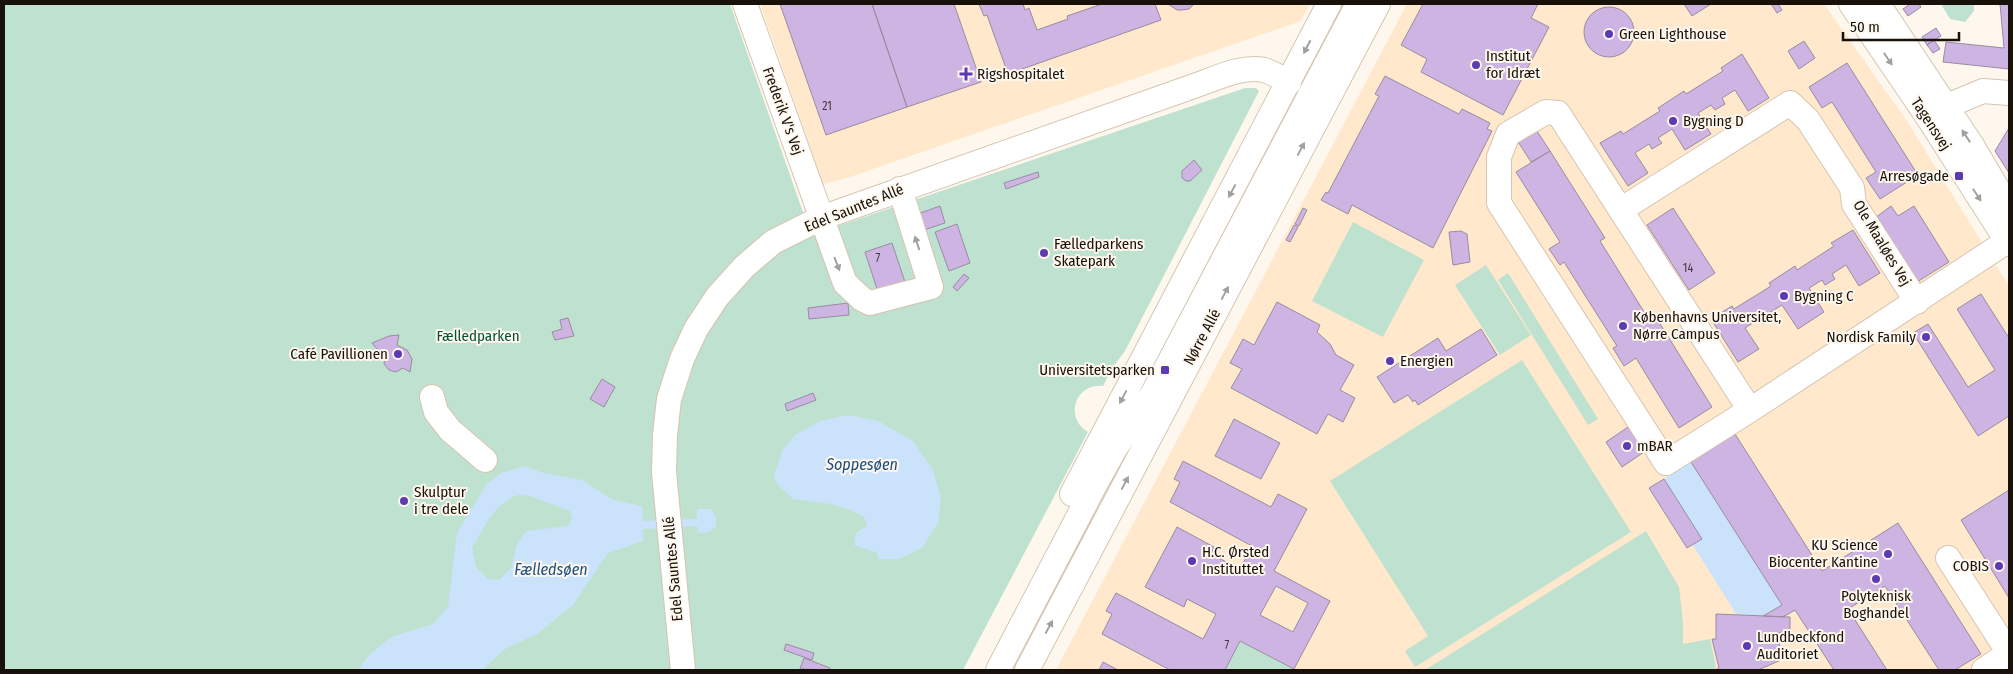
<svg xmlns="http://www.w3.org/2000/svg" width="2013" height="674" font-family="'Fira Sans Condensed',sans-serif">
	<rect width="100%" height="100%" fill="#fef7ee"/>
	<path fill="#ffe8cc" d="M760,4H1310L1301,21L847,178L823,184Z
		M1407,4H1824L1905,118L2009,286V670H1056Z"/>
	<path fill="#bee2cf" d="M4,4H730L811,235L1245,88H1256L1259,91L1125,351L1113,367L1103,386C1075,383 1064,418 1088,432L963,670H4Z
		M1339,4H1349L1304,90L1295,86Z
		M1943,4H1974V11L1965,22L1950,19L1942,6Z
		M1292,93L1300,96L1203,275L1199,272Z
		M1353,222L1424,260L1383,337L1312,301Z
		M1486,265L1531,335L1500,355L1455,285Z
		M1508,273L1598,419L1588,425L1498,280Z
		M1522,360L1631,532L1415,667L1405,651L1428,636L1330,481Z
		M1646,531L1679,587L1683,623V644L1710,639L1716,667L1713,670H1425Z
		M1240,641L1294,669L1298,670H1225Z"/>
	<path fill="#cbe2fb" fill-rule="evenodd" d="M848,415L878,421L913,441L933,470L941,498L938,523L922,548L899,559H878V553L854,545L856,533L867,526L864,517L851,510L831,504L793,499L776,483L774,475L782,451L795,435L820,421Z
		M1691,462L1782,605L1763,616L1736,614L1693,545L1702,539L1664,479Z
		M525,466L543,473L582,480L613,500L642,506L643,521L697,519V509H710L716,516V526L709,532L698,533L697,526L643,529V541L608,553L573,605L537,634L505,649L482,670H358L369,655L391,637L433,624L448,607L457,533L486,485L501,473ZM518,495L530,496L570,511L572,519L568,526L526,531L517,544L511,568L499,580L488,579L476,567L472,548C484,528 494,503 518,495Z"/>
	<path fill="#ceb4e2" stroke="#988ca1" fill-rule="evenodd" d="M780,4H872L907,107L826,135Z
		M872,4H954L981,82L907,107Z
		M979,4H1023L1025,10L1029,8L1037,30L1068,19L1067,16L1102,4H1155L1161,20L1008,74L987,15L984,16Z
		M1168,4H1167H1194L1189,9L1182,10H1177Z
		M1423,4H1538L1531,18L1549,27L1503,115L1421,72L1427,59L1401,45Z
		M1684,4H1711L1692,16Z
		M1771,4H1778L1782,10L1777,13Z
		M1910,4H1919L1921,7L1908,16L1903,9Z
		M2000,4H2009V69L1943,62L1946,42L2004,48Z
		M1584 32a25 25 0 1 1 50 0a25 25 0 1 1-50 0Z
		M1936,28L1941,36L1927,45L1922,37Z
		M1934,40L1940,49L1933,53L1927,45Z
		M1804,41L1815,58L1799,69L1788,51Z
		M1742,54L1769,98L1748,111L1735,90L1722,98L1725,104L1715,110L1711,105L1698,113L1711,134L1685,150L1672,129L1658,138L1662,143L1652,149L1649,144L1635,153L1648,173L1628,186L1600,143L1621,131L1623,134L1660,111L1658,108L1684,91L1686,94L1723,71L1721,68Z
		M1847,63L1918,175L1880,199L1866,178L1876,172L1832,102L1822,108L1809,87Z
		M1385,76L1459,114L1462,109L1490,123L1487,129L1492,131L1433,248L1352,205L1348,214L1321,200L1326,192L1328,193L1379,96L1375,94Z
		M1533,125L1550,151L1531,162L1515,137Z
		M2009,128V173L1995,151Z
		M1550,151L1605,238L1600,241L1651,323L1657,319L1712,407L1679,428L1636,358L1624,366L1613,348L1617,346L1564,262L1560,265L1549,249L1560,242L1516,172Z
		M1194,160L1202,170L1190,181H1186L1182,178V171Z
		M1038,172L1039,177L1006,189L1004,183Z
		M940,206L945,223L921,231L915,215Z
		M1891,206L1898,216L1914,206L1949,262L1917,282L1875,218Z
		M1303,208L1307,210L1299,226L1295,224Z
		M1673,208L1715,273L1689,290L1647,225Z
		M957,224L970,263L949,271L935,232Z
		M1294,225L1298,227L1290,242L1286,240Z
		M1853,230L1880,273L1859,286L1846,265L1832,274L1835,279L1825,285L1822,280L1809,288L1824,312L1798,329L1782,305L1769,313L1772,318L1763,324L1759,319L1745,328L1759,349L1738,362L1711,319L1732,306L1734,309L1771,286L1769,283L1795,266L1797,270L1834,246L1831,243Z
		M1461,231L1467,234L1470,262L1453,265L1449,232Z
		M892,243L906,285L879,295L865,252Z
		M964,274L969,278L957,291L953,287Z
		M1981,294L2009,338V416L1978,436L1913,333L1928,324L1968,387L1995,370L1957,309Z
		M1277,302L1320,325L1317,332L1330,344L1336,355L1354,365L1340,390L1355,398L1343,422L1328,414L1317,434L1231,388L1242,369L1230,363L1243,339L1254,345Z
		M848,303L849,315L809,319L808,308Z
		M568,318L574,336L555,340L552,332L562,329L560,320Z
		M1481,329L1497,355L1418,405L1415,400L1413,402L1408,395L1394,403L1377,377L1438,338L1446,351Z
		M399,335L397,345L407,350L412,359L410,372L403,368L396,372L389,370L384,364L385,356L388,353L385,349L380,353L372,343L389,336Z
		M602,379L615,387L604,407L590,399Z
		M813,393L816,400L787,411L785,404Z
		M1234,419L1280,443L1261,479L1215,456Z
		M1631,425L1647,450L1622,467L1606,442Z
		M1735,434L1822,571L1898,523L1981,654L1955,670H1939L1885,586L1848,609L1887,670H1834L1795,610L1783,617L1763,616L1782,605L1691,462Z
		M1183,461L1271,507L1278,494L1307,509L1274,571L1330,601L1294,669L1240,641L1225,670H1170L1102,634L1112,614L1106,611L1116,593L1203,639L1216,614L1187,599L1184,607L1145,587L1177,527L1214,547L1211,554L1240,569L1252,546L1170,502L1180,482L1174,479ZM1276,586L1308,603L1293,632L1260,615Z
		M1664,479L1702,539L1687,548L1649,488Z
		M2009,490V598L1961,520Z
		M1716,614L1790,617V632L1777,633L1781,652L1778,653L1781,660L1758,670H1715L1719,668L1712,639H1716Z
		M786,644L814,653L812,660L784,650Z
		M804,658L830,668L829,670L800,669Z
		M1103,662L1118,670H1099Z"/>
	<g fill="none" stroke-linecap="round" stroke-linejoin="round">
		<defs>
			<path id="minor" d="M745,4L845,283L862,299L870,303L931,287L900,189
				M1851,4L1929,119L2009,244
				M1878,4L1973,147L2009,208
				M1934,115L1947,106L1983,91L2009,93
				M1622,209L1790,103L1808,120L1852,188L1854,204L1917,302
				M432,397L436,412L450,430L485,460
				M1750,410L1666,463L1499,203V157L1508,134L1546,112L1558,113L1750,410L2009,240
				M1072,494L1329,4
				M1948,558L2009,653
				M683,670L664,472L665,435L669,399L682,359L696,329L717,297L744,267L773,242L821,218L1194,86C1215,79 1241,65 1264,70C1272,72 1281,78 1289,83
				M998,670L1096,483L1116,447L1153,393L1358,4
				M1027,670L1378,4
				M1984,670L2009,653"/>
		</defs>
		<use href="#minor" stroke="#d6c5b0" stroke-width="26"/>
		<use href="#minor" stroke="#fff" stroke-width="24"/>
	</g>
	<defs><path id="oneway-solid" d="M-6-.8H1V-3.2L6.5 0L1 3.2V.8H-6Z" transform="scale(1.25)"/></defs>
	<g fill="#a2a09d">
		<use href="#oneway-solid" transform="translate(1307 47) rotate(117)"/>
		<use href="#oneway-solid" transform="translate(1888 59) rotate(56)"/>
		<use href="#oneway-solid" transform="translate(1966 136) rotate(-123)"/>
		<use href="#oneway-solid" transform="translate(1301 149) rotate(-62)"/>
		<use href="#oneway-solid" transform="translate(1232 191) rotate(118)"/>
		<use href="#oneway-solid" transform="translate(1977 195) rotate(57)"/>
		<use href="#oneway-solid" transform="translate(917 243) rotate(-108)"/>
		<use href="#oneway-solid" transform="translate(837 264) rotate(69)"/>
		<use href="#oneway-solid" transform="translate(1225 293) rotate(-62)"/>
		<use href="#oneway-solid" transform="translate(1123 397) rotate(118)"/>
		<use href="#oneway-solid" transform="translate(1125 483) rotate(-62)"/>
		<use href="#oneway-solid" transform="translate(1049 627) rotate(-62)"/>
	</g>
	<g fill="#5a3bb3" stroke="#fef7ee" stroke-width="2">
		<circle cx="1609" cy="34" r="5"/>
		<circle cx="1476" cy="65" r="5"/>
		<path d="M963.5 66.5h5v5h5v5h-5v5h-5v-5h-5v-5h5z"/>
		<circle cx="1673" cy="121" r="5"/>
		<rect x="1954" y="171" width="10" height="10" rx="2.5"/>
		<circle cx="1044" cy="253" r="5"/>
		<circle cx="1784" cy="296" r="5"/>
		<circle cx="1623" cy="326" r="5"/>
		<circle cx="1926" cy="337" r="5"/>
		<circle cx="398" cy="354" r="5"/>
		<circle cx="1390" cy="361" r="5"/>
		<rect x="1160" y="365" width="10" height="10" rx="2.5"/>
		<circle cx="1627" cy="446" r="5"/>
		<circle cx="404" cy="501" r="5"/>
		<circle cx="1888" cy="554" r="5"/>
		<circle cx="1192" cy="561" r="5"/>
		<circle cx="1999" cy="566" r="5"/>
		<circle cx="1876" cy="579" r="5"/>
		<circle cx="1747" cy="646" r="5"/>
	</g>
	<g text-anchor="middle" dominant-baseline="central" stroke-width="4" stroke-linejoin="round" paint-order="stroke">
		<g font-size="12" fill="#453a40">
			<text x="827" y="106">21</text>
			<text x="878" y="258">7</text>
			<text x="1688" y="268">14</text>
			<text x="1227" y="645">7</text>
		</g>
		<g font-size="15" fill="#17110a" stroke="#fef7ee" text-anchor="start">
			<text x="1619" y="34">Green Lighthouse</text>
			<text x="1486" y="56">Institut<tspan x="1486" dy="17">for Idræt</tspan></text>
			<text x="977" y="74">Rigshospitalet</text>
			<text x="1683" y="121">Bygning D</text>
			<text x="1949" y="176" text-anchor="end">Arresøgade</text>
			<text x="1054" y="244">Fælledparkens<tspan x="1054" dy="17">Skatepark</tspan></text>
			<text x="1794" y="296">Bygning C</text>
			<text x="1633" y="317">Københavns Universitet,<tspan x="1633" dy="17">Nørre Campus</tspan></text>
			<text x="1916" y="337" text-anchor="end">Nordisk Family</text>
			<text x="388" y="354" text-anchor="end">Café Pavillionen</text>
			<text x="1400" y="361">Energien</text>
			<text x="1155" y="370" text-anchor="end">Universitetsparken</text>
			<text x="1637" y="446">mBAR</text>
			<text x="414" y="492">Skulptur<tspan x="414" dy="17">i tre dele</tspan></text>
			<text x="1878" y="545" text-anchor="end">KU Science<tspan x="1878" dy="17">Biocenter Kantine</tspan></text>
			<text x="1202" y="552">H.C. Ørsted<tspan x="1202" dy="17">Instituttet</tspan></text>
			<text x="1989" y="566" text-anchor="end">COBIS</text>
			<text x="1876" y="596" text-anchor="middle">Polyteknisk<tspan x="1876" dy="17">Boghandel</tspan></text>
			<text x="1757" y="637">Lundbeckfond<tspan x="1757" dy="17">Auditoriet</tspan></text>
		</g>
		<g font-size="15" fill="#17110a" stroke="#fef7ee">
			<text transform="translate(783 111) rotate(70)">Frederik V's Vej</text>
			<text transform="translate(1931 124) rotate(57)">Tagensvej</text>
			<text transform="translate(854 208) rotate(-22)">Edel Sauntes Allé</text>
			<text transform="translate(1882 243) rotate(59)">Ole Maaløes Vej</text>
			<text transform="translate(1202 337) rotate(-62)">Nørre Allé</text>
			<text transform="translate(673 569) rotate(-95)">Edel Sauntes Allé</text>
		</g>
		<g font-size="15" fill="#064f34" stroke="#fef7ee">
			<text x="478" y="336">Fælledparken</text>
		</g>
		<g font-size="16" font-style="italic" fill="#1c4f82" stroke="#fef7ee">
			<text x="862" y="464">Soppesøen</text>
			<text x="551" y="569">Fælledsøen</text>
		</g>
	</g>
	<rect width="2013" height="674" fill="none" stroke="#17110a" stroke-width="10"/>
	<path d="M1843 32v8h116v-8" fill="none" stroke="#17110a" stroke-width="2.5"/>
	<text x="1850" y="32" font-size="15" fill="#17110a" stroke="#fef7ee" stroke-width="4" paint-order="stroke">50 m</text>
</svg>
